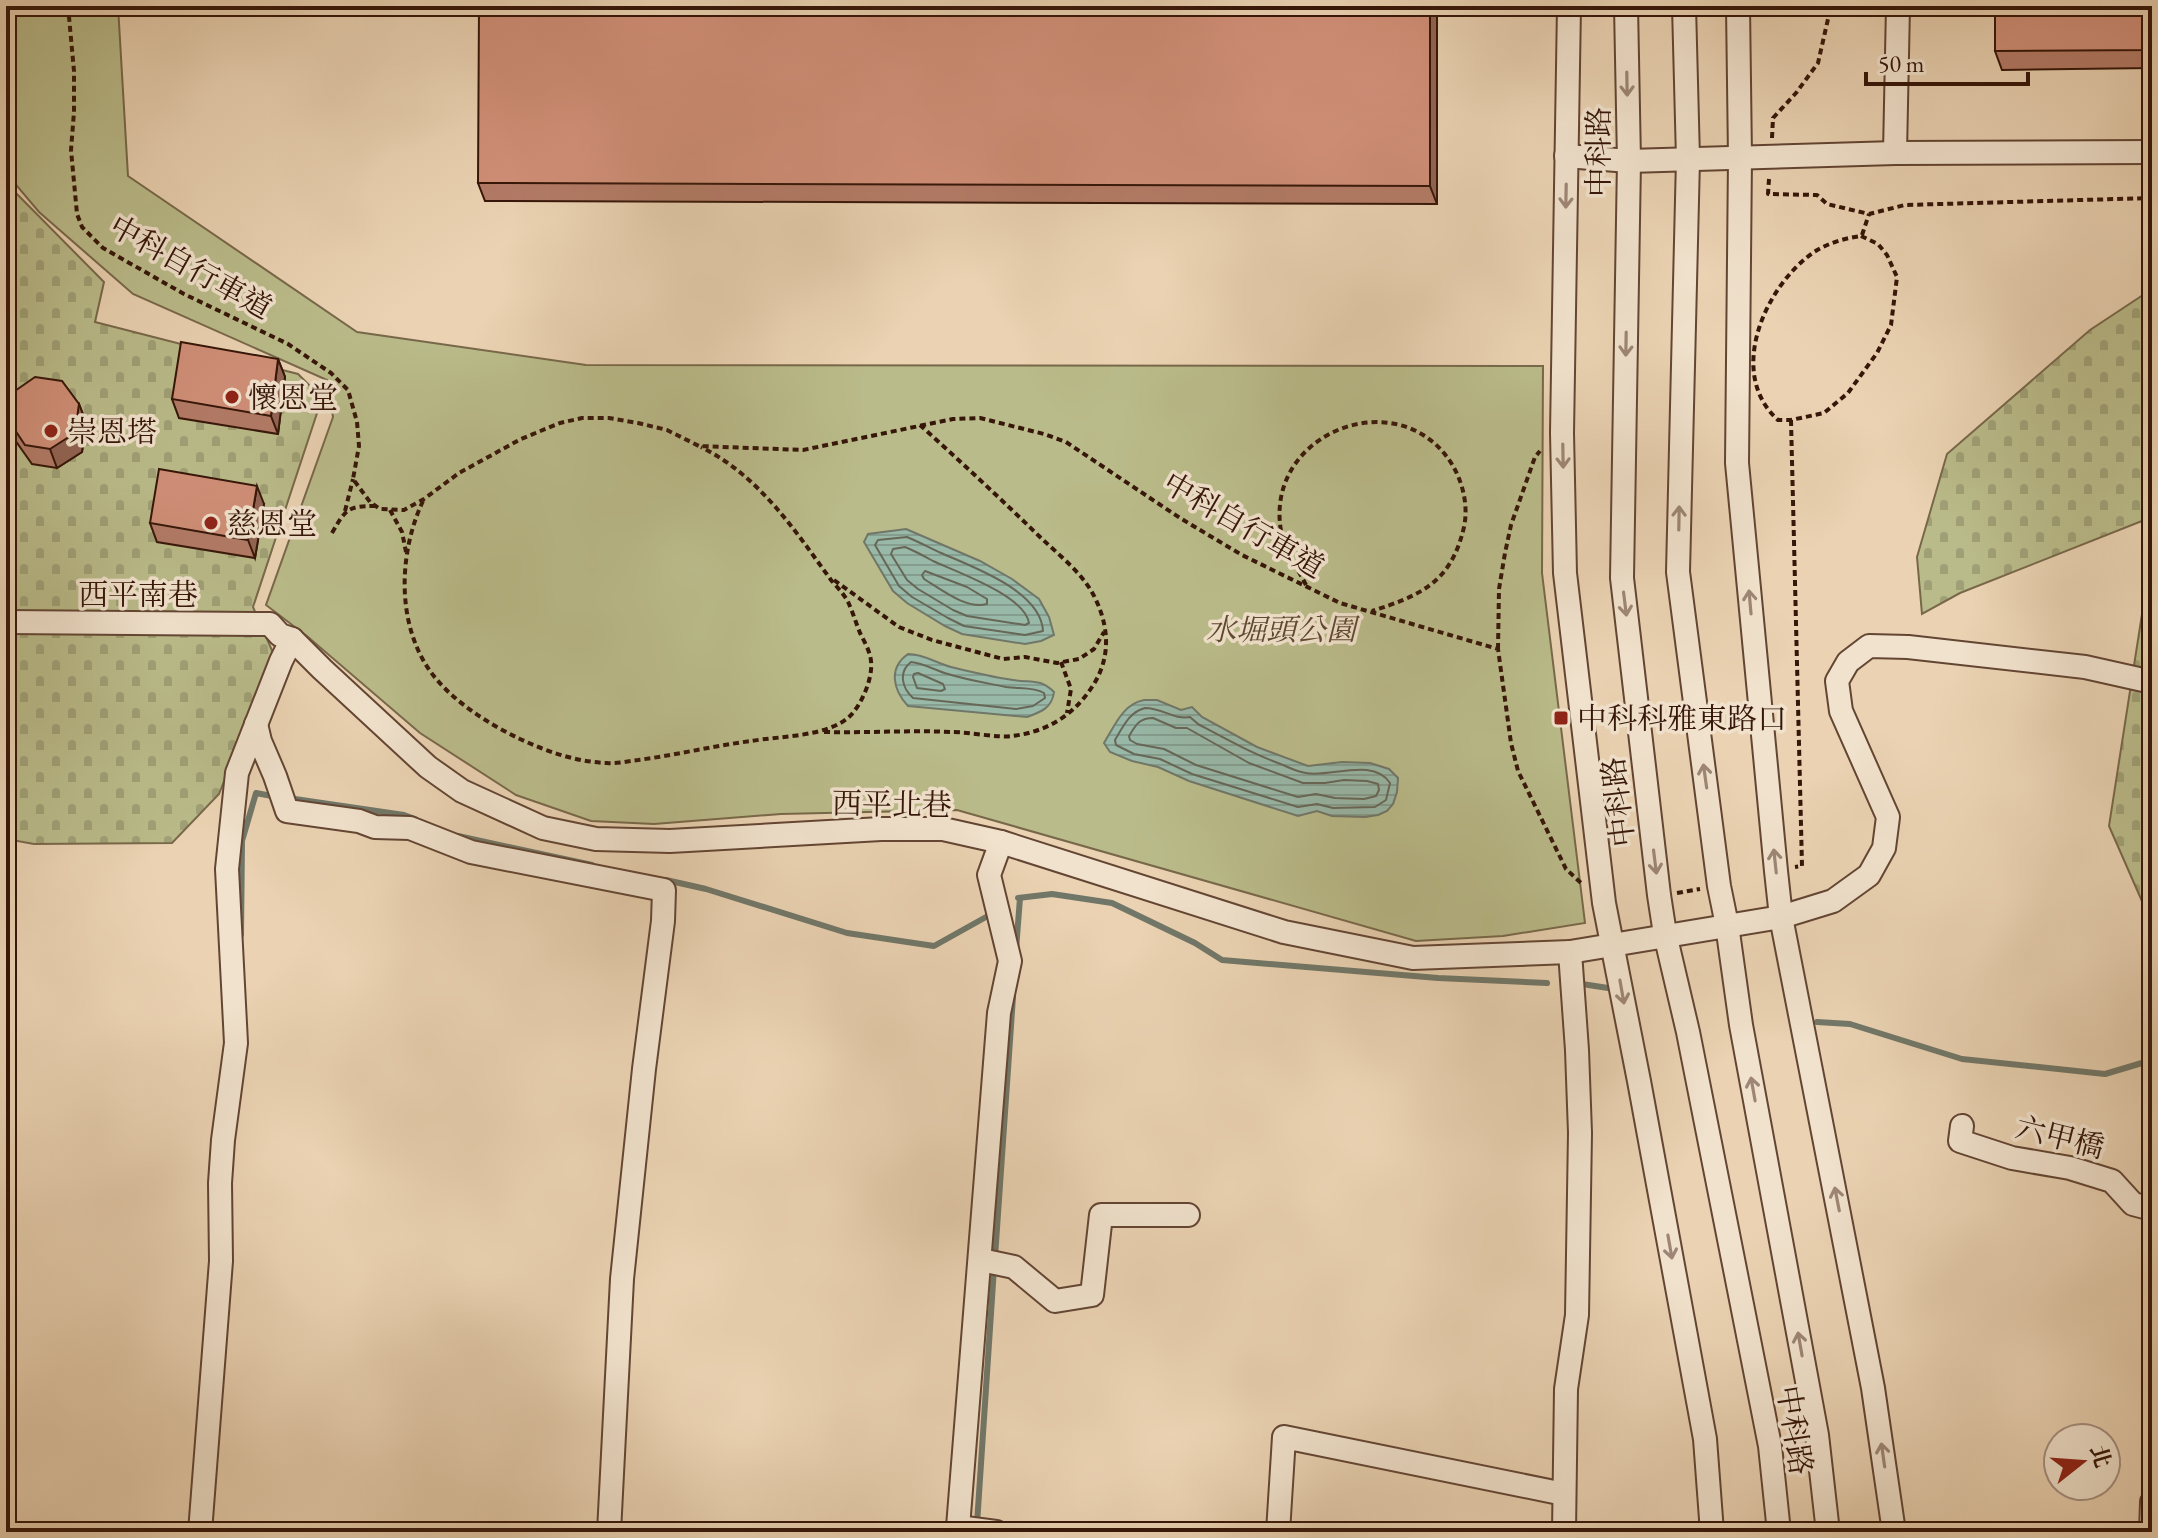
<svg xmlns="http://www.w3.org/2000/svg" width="2158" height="1538" viewBox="0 0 2158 1538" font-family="'EB Garamond','Noto Serif TC',serif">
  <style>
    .cemetery { fill: url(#cemetery-stones); stroke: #78684a; stroke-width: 2 }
    .park { fill: #babb8a; stroke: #78684a; stroke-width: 2 }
    .water { fill: url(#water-rules); stroke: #717768; stroke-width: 2 }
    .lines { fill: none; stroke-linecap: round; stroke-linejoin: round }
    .shore { stroke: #676758; stroke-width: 2 }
    .stream { stroke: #717768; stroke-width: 6 }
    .minor-casing { stroke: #634533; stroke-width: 26 }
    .path { stroke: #361609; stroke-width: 4; stroke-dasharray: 6 4; stroke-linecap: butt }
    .minor { stroke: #f1e2cd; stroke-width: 22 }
    .wall { fill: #b37b67; stroke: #361609; stroke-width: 2 }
    .shaded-wall { fill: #926454; stroke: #361609; stroke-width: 2 }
    .building { fill: #d08f78; stroke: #361609; stroke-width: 2 }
    .oneway { stroke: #9d8675 }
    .poi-dot { fill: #8f2418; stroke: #f1e2cd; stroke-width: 3 }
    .labels { text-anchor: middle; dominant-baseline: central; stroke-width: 7; stroke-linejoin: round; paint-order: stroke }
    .street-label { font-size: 30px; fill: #361609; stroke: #f1e2cd }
    .poi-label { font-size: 30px; fill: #361609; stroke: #f1e2cd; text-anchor: start }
    .park-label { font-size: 30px; font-style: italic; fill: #5e4830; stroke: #f1e2cd }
  </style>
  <defs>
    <pattern id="cemetery-stones" width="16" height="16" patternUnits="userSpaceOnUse" patternTransform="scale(2)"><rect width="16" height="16" fill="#babb8a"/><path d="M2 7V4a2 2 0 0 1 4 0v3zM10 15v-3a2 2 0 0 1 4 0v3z" fill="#a0a076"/></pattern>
    <pattern id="water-rules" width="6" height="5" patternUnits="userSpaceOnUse" patternTransform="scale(2)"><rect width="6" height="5" fill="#98b8a8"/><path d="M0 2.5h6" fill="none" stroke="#849d8f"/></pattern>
  </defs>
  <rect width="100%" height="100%" fill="#ead2b2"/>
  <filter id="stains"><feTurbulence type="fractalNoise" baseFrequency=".0025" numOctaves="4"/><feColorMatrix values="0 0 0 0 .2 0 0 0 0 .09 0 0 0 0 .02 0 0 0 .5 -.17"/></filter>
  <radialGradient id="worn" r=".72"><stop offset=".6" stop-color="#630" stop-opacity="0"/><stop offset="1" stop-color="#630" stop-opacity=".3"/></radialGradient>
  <g class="cemetery">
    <polygon points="6,183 104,282 95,322 298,374 322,398 253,607 274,655 219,794 172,843 34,844 6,839"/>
    <polygon points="2152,289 2152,517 1960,593 1922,614 1917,557 1947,454 2090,330"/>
    <polygon points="2152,550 2152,924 2109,826"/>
  </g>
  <polygon class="park" points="6,6 118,6 128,176 357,332 586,365 1543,366 1542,573 1585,923 1503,936 1416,941 957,810 781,814 654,824 591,821 516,795 420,733 308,637 266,605 333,417 327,380 133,294 39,212 6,173"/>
  <g class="water">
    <polygon points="906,529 980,561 1012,579 1039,599 1049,617 1054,635 1041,641 1025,644 962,634 945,626 907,603 893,591 864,542 868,534"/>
    <path d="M908,654C924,654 936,663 951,667C971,672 992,677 1013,680C1031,683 1040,678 1054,692C1052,708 1041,712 1027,717L908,706C893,690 888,668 908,654Z"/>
    <path d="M1144,700H1157L1181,710L1192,707L1202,717L1257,747L1308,766L1342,762L1370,763L1389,769L1398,778L1397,792L1393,804L1387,811L1378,815L1365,817L1332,816L1317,811L1298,816L1189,781L1158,767L1132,761L1110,752L1104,743C1115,725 1123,704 1144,700Z"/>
  </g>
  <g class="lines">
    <g class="shore">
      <path d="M907,537C919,542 930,548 941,553C973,567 1041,591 1043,631L1025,635L964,626L948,618L912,597L899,586L875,545L878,540Z"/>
      <path d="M905,547C915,551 924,556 933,561C957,572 1025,596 1029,623L1025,625L967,616L953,610L918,589L907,580L891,554L893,549Z"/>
      <path d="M925,571L967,587L987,599V604C967,610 942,590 924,579L922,575Z"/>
      <path d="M911,662C924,663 936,671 948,674C967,680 987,683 1006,687C1019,689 1034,687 1044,693L1045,698L1033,706L1016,709L913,698C902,688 898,672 911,662Z"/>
      <polygon points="918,673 943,684 945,689 941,691 917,688 913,677 914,674"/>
      <path d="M1145,708C1162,708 1174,720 1190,717L1198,724C1226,739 1253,754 1283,765C1290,768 1298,772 1306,773C1330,778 1373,757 1390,783L1386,800L1375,807L1333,808L1317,804L1298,807L1192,774L1160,759L1134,754L1116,745L1115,740C1123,727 1129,712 1145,708Z"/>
      <path d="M1153,718L1176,728H1187L1249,763L1303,783H1325L1344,780L1367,781L1378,784L1379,790L1376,796L1364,799L1335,798L1316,794L1298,797L1196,765L1164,749L1137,744L1130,740L1129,736C1136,725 1139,718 1153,718Z"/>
    </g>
    <g class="stream">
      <polyline points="288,798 404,815 415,819"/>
      <polyline points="458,836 592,865"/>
      <polyline points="666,880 706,889 847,933 934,946 986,917"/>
      <polyline points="1018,898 1052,894 1112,903 1195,943 1222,960 1438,978 1547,983"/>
      <polyline points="241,935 242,841 256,793 277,797"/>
      <polyline points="1016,950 1020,898"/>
      <polyline points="1582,984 1608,988"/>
      <polyline points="1817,1022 1850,1024 1962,1059 2105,1074 2152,1060"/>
      <polyline points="995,1257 1013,997"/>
      <polyline points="977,1524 994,1268"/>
    </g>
    <g class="minor-casing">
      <g id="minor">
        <polyline points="1569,6 1562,433 1565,573 1604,903 1639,1081 1705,1439 1712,1532"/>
        <polyline points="1626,6 1629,161 1622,578 1659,895 1665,934 1688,1032 1770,1446 1779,1532"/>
        <polyline points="1684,6 1688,159 1678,572 1719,886 1727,925 1741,1025 1817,1435 1828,1532"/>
        <polyline points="1738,6 1740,158 1737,463 1776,871 1781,917 1873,1388 1894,1532"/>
        <polyline points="1895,153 1898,6"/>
        <polyline points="1566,156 1629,161 1895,153 2152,152"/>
        <polyline points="6,622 270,624 280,635 292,639 322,669 428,767 462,791 543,828 596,839 670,841 881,829 943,829 1001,842 1284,932 1413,958 1570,952 1781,917 1833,901 1869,875 1884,848 1888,817 1841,711 1837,681 1848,662 1869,646 1908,647 2085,667 2152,682"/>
        <polyline points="256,724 260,741 275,776 287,811 359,821 375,827 410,828 471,852 664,890 663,921 644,1069 622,1279 609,1532"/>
        <polyline points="1962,1126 1960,1141 2012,1158 2070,1168 2112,1181 2133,1204 2152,1209"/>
        <polyline points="981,1260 1014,1267 1055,1301 1092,1295 1101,1215 1188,1215"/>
        <polyline points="958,1527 999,1013 1010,961 989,875 1001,842"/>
        <polyline points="200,1532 221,1261 220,1183 223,1140 236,1043 227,869 237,773 281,661 292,639"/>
        <polyline points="958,1532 958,1527 996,1532"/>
        <polyline points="1278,1532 1284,1437 1564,1494"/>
        <polyline points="1564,1532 1566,1389 1577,1315 1580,1133 1577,1050 1570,952"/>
        <polyline points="2151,1532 2152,1502"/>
      </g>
    </g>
    <g class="path">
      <polyline points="68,6 74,71 74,112 71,150 77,214 82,227 103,248 184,294 288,344 331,373 348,390 357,422 359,446 353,479 370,502 380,509 404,510 424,499 459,473 521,439 560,423 582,418 609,418 638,423 667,430 699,446 803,450 953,419 980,418 1044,434 1066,442 1180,518 1242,555 1340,603 1498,649 1511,743 1518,771 1566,869 1581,883"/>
      <polyline points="1772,138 1773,118 1796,93 1818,63 1831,6"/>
      <polyline points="1769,179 1768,194 1817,195 1827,204 1869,214 1905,205 2152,198"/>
      <polyline points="1862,235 1869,214"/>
      <path d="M1861,236L1878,244L1887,255L1897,277L1891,325L1877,353L1848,393L1824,413L1791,420H1778C1726,373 1765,286 1814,252C1828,243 1845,238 1861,236Z"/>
      <polyline points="1791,420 1802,866 1795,867"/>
      <path d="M423,501C398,554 396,627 433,675C455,703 489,724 520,739C548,752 577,762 607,763C617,764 628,761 638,760C676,755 713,746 751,741C780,736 828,737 850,716C862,704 873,678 871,661C870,651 864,641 860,633C856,623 853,613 849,604C845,595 837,587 831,580C794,529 759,476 701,447"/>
      <polyline points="390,510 402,532 406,552"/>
      <polyline points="345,511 353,479"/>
      <path d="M332,533C346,509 347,506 376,506"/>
      <polyline points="834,580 899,627 932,640 1003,659 1025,657 1057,663 1079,659 1094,649 1104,632"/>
      <path d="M1306,585C1298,569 1286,553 1282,536C1259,433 1401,378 1453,466C1464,485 1469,510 1463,531C1450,583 1419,596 1372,611"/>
      <polyline points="1498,649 1499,589 1505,553 1511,525 1535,457 1540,451"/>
      <polyline points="1061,662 1071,689 1067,713"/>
      <path d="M824,732C867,733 909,730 952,732C969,732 997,738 1012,736C1046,732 1073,716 1092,687C1110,660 1110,630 1096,600C1085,575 1060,556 1040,537C1001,499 961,462 920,425"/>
      <polyline points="1677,893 1700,889"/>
    </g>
    <use href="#minor" class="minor"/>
  </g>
  <g class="wall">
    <polygon points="1437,6 1437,204 485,201 478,183"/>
    <polygon points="2152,6 2152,68 2002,70 1995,51"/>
    <polygon points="278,359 285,377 278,434 179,418 172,399"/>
    <polygon points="79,404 86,422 82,452 57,468 32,464 15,440 9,421"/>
    <polygon points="264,504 255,558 157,542 150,523"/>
  </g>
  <g class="shaded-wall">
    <polygon points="1430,6 1437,6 1437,204 1430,186"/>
    <polygon points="278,359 285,377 278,434 271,416"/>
    <polygon points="79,404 86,422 82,452 57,468 50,449"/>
    <polygon points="257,486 264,504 255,558 248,540"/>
  </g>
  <g class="building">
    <polygon points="479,6 1430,6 1430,186 478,183"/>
    <polygon points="1995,6 2152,6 2152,50 1995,51"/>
    <polygon points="181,342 278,359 271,416 172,399"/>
    <polygon points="35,377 62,381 79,404 75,433 50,449 25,445 9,421 12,393"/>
    <polygon points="159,469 257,486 248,540 150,523"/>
  </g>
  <defs><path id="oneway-shaft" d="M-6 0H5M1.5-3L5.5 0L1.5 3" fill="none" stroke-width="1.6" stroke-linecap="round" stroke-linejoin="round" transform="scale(2)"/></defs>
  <g class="oneway">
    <use href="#oneway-shaft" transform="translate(1627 84) rotate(89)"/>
    <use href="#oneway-shaft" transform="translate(1566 196) rotate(91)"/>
    <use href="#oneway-shaft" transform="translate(1626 344) rotate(91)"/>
    <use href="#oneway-shaft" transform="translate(1563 456) rotate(89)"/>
    <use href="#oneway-shaft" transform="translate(1679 518) rotate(-89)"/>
    <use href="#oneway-shaft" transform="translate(1750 602) rotate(-95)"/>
    <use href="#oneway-shaft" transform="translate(1625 604) rotate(83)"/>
    <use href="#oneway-shaft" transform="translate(1705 776) rotate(-98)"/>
    <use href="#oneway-shaft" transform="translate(1775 861) rotate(-96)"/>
    <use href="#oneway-shaft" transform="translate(1655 862) rotate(83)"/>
    <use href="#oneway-shaft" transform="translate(1622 992) rotate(80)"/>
    <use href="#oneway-shaft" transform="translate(1753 1089) rotate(-100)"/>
    <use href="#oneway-shaft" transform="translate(1837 1199) rotate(-101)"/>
    <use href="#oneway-shaft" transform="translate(1670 1247) rotate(80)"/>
    <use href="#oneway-shaft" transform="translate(1800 1344) rotate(-100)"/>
    <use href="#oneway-shaft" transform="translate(1883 1455) rotate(-98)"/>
  </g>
  <g class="poi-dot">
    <circle cx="232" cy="397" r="8"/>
    <circle cx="51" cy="431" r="8"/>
    <circle cx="211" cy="523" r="8"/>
    <rect x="1553" y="710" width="16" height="16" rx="4"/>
  </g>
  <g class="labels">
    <g class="street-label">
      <text transform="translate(1598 152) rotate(-90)">中科路</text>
      <text transform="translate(191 267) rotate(29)">中科自行車道</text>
      <text transform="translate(1244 525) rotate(30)">中科自行車道</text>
      <text x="138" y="594">西平南巷</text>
      <text transform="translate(1618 802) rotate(-97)">中科路</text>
      <text transform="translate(892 804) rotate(1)">西平北巷</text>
      <text transform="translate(2060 1137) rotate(14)">六甲橋</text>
      <text transform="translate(1795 1430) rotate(81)">中科路</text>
    </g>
    <g class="poi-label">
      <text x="248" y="397">懷恩堂</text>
      <text x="67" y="431">崇恩塔</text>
      <text x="227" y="523">慈恩堂</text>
      <text x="1577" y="718">中科科雅東路口</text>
    </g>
    <g class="park-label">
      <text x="1281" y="629">水堀頭公園</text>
    </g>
  </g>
  <rect width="2158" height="1538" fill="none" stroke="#ead2b2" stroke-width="32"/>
  <rect x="8" y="8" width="2142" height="1522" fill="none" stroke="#361609" stroke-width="4"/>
  <rect x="16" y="16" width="2126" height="1506" fill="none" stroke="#361609" stroke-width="2"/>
  <g transform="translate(2082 1462) rotate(73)"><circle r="38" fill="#f1e2cd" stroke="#a6907f" stroke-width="2"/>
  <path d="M0-6L14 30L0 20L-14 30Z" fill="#8f2418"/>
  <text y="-12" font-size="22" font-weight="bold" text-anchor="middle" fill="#361609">北</text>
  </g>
  <path d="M1866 72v12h162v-12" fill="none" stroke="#361609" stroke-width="4"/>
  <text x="1878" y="72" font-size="24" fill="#361609" stroke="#f1e2cd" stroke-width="6" paint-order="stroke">50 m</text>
  <rect width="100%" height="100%" filter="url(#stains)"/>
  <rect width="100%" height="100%" fill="url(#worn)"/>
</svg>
